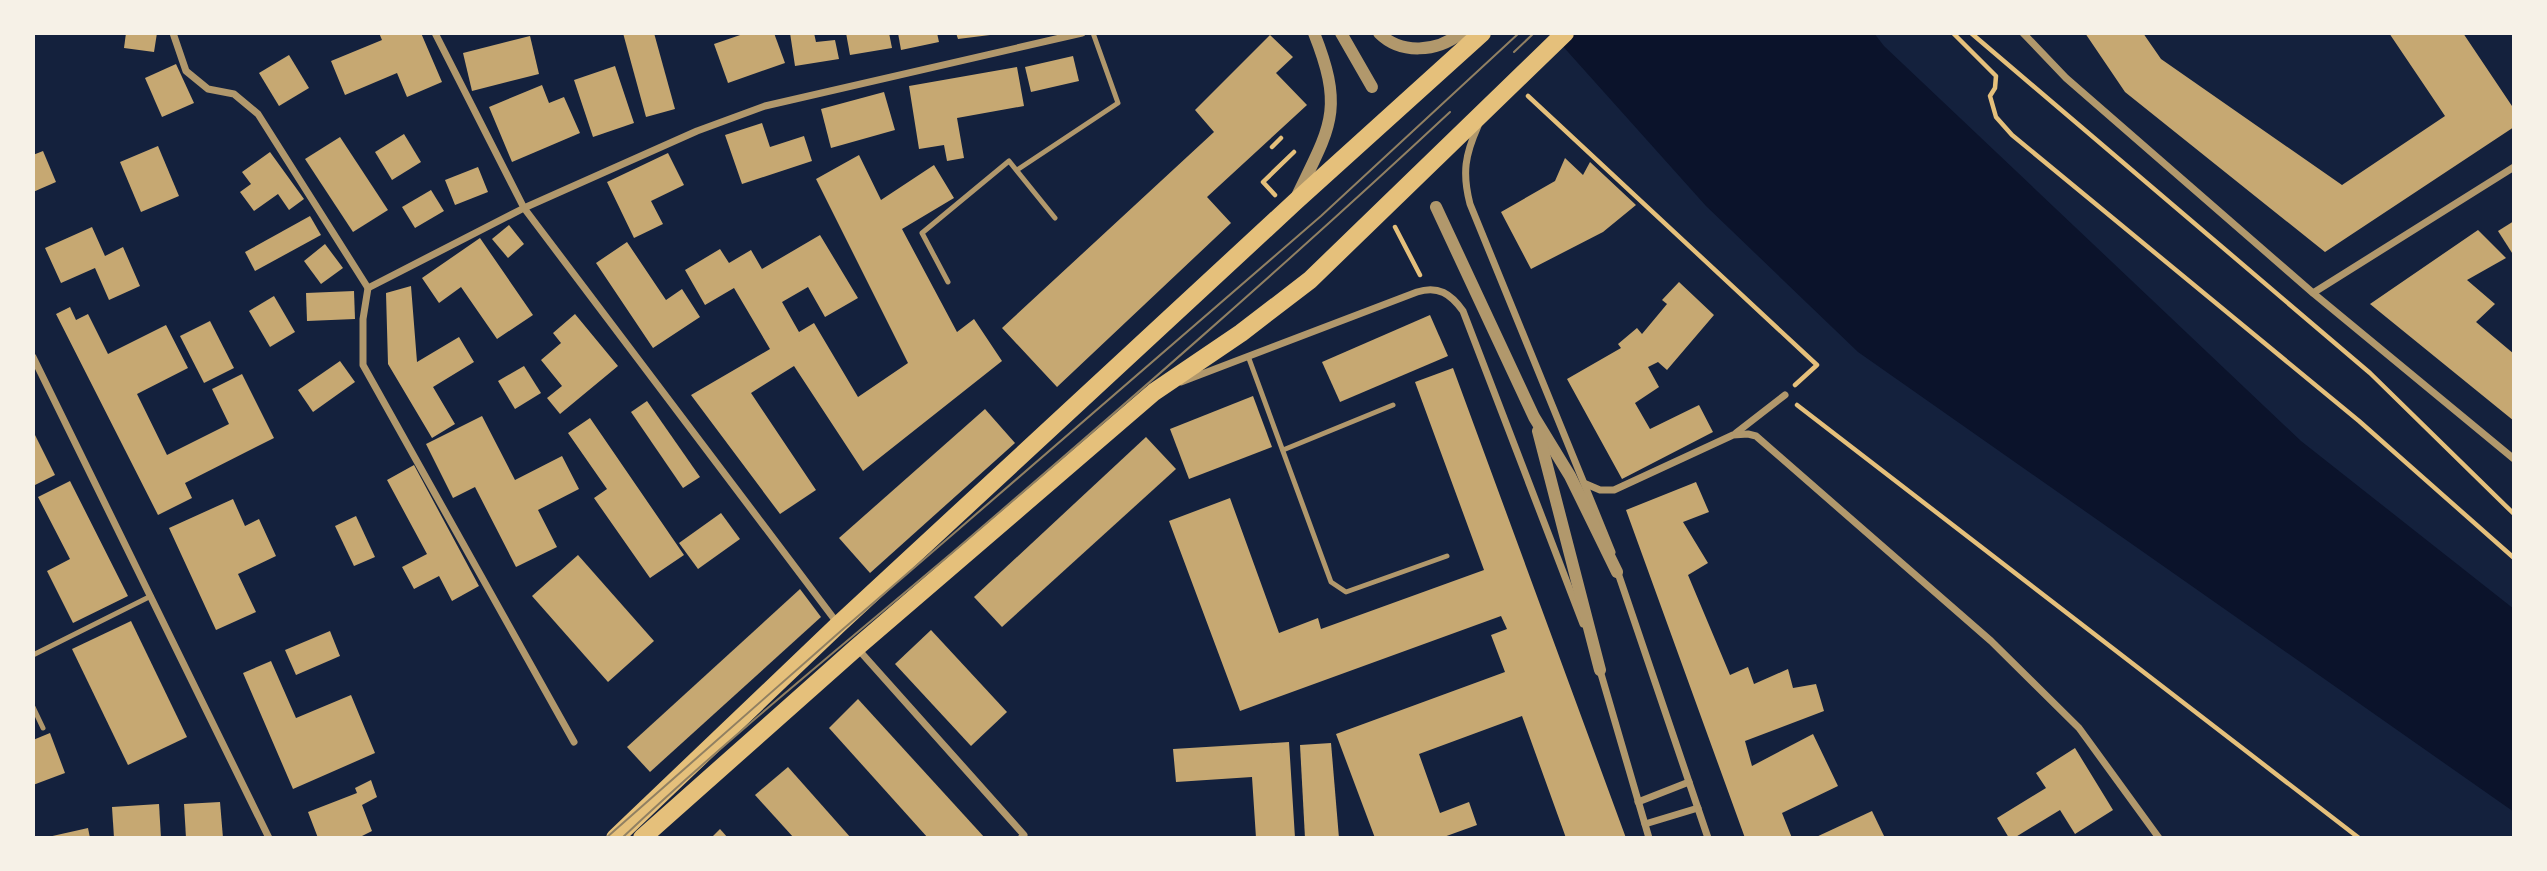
<svg xmlns="http://www.w3.org/2000/svg" width="2547" height="871" viewBox="0 0 2547 871" font-family="'Fira Sans',sans-serif">
  <style>
    .water { fill: #0b132b }
    .building { fill: #c6a872 }
    .lines { fill: none; stroke-linecap: round; stroke-linejoin: round }
    .path { stroke: #e5c07b; stroke-width: 4.5 }
    .service { stroke: #b1986c; stroke-width: 5 }
    .minor { stroke: #b1986c; stroke-width: 7 }
    .tertiary { stroke: #b1986c; stroke-width: 12 }
    .primary { stroke: #e5c07b; stroke-width: 18 }
    .tram { stroke: #918062; stroke-width: 2 }
  </style>
  <rect width="100%" height="100%" fill="#14213d"/>
  <polygon class="water" points="1551,33 1874,33 1884,46 2301,441 2514,609 2514,812 1858,352 1706,206"/>
  <g class="building">
    <polygon points="126,33 157,33 154,52 124,48"/>
    <polygon points="379,33 421,33 442,82 407,97 397,73 345,95 331,61 382,40"/>
    <polygon points="623,33 654,33 675,109 646,117"/>
    <polygon points="746,33 774,33 785,63 728,83 714,44"/>
    <polygon points="790,33 814,33 816,42 835,40 839,59 795,66"/>
    <polygon points="846,33 889,33 892,48 850,55"/>
    <polygon points="898,33 937,33 939,42 901,50"/>
    <polygon points="956,33 990,33 990,35 958,39"/>
    <polygon points="2085,33 2143,33 2161,59 2342,185 2445,116 2389,33 2463,33 2514,109 2514,127 2325,252 2125,92"/>
    <polygon points="1270,35 1293,57 1276,73 1307,105 1207,197 1231,223 1057,387 1002,328 1214,132 1195,110"/>
    <polygon points="530,36 539,74 472,91 463,53"/>
    <polygon points="289,55 309,88 279,106 259,73"/>
    <polygon points="1073,56 1079,81 1031,92 1025,67"/>
    <polygon points="176,64 194,103 162,117 145,78"/>
    <polygon points="615,66 634,123 593,137 574,80"/>
    <polygon points="1017,67 1024,106 957,118 964,158 947,161 944,145 919,149 909,86"/>
    <polygon points="542,85 549,103 564,97 580,133 512,162 489,107"/>
    <polygon points="884,92 895,130 831,148 821,109"/>
    <polygon points="762,123 770,147 804,136 812,161 742,184 725,135"/>
    <polygon points="404,134 421,162 392,180 375,152"/>
    <polygon points="340,137 388,210 353,232 305,159"/>
    <polygon points="158,146 179,196 141,212 120,162"/>
    <polygon points="43,151 56,182 33,192 33,155"/>
    <polygon points="270,152 304,199 289,210 278,194 254,211 240,192 251,184 242,172"/>
    <polygon points="668,153 684,185 651,201 663,224 634,238 607,182"/>
    <polygon points="859,155 881,200 934,165 954,198 902,229 957,332 974,319 1002,361 863,471 794,366 751,393 816,490 780,514 691,395 770,349 734,288 705,305 685,270 720,249 729,263 751,250 762,269 820,235 858,298 825,317 808,287 782,302 799,332 814,323 858,397 908,363 816,179"/>
    <polygon points="1565,158 1583,175 1590,162 1636,205 1603,232 1531,269 1501,212 1555,181"/>
    <polygon points="478,167 488,192 455,205 445,180"/>
    <polygon points="431,190 444,211 415,228 402,207"/>
    <polygon points="310,216 321,235 255,271 245,252"/>
    <polygon points="2514,221 2514,256 2498,231"/>
    <polygon points="509,225 524,244 508,258 492,239"/>
    <polygon points="92,227 105,256 123,247 140,286 109,300 95,268 61,283 45,248"/>
    <polygon points="2478,230 2506,258 2467,280 2495,304 2476,322 2514,354 2514,421 2370,304"/>
    <polygon points="480,238 533,315 497,339 461,287 439,303 422,278"/>
    <polygon points="627,242 666,300 682,289 700,317 653,348 596,263"/>
    <polygon points="325,244 343,268 321,284 304,261"/>
    <polygon points="1679,282 1714,315 1667,370 1658,362 1648,367 1659,387 1635,403 1650,429 1699,405 1713,432 1622,479 1567,379 1621,348 1618,344 1637,328 1642,334 1667,304 1662,300"/>
    <polygon points="411,286 417,362 459,337 474,362 433,387 455,424 432,438 388,364 386,293"/>
    <polygon points="354,291 355,319 307,321 306,293"/>
    <polygon points="274,296 295,332 270,347 249,311"/>
    <polygon points="70,307 76,320 88,314 108,354 166,325 188,368 137,394 167,455 229,424 212,389 242,374 274,438 185,483 192,498 158,515 56,314"/>
    <polygon points="575,314 618,366 560,414 547,398 562,386 541,360 561,343 553,333"/>
    <polygon points="1430,315 1448,356 1340,402 1322,362"/>
    <polygon points="210,321 234,368 204,383 180,336"/>
    <polygon points="340,361 355,382 313,412 298,390"/>
    <polygon points="524,366 541,393 515,409 498,381"/>
    <polygon points="1453,368 1626,838 1566,838 1522,716 1419,754 1440,813 1469,802 1477,825 1441,838 1375,838 1336,734 1505,672 1491,635 1507,629 1501,616 1240,711 1169,521 1230,498 1279,633 1318,618 1321,629 1484,570 1415,382"/>
    <polygon points="1253,396 1272,447 1189,479 1170,429"/>
    <polygon points="647,401 700,477 683,488 631,412"/>
    <polygon points="985,409 1015,443 870,573 839,538"/>
    <polygon points="482,416 515,480 562,456 579,489 538,510 557,547 516,567 475,487 453,498 426,444"/>
    <polygon points="590,418 684,555 650,578 594,498 607,489 568,433"/>
    <polygon points="33,431 55,475 33,486"/>
    <polygon points="1146,437 1176,469 1002,627 974,597"/>
    <polygon points="414,465 479,586 452,601 439,576 414,589 402,567 427,554 387,480"/>
    <polygon points="70,481 128,596 73,623 47,571 70,559 38,497"/>
    <polygon points="1696,482 1709,512 1683,522 1708,563 1688,575 1730,675 1748,667 1754,684 1788,669 1793,688 1816,684 1824,711 1745,741 1752,766 1813,734 1838,786 1782,813 1792,838 1745,838 1626,510"/>
    <polygon points="233,499 245,526 259,519 276,556 238,574 256,612 216,630 169,528"/>
    <polygon points="721,513 740,539 698,569 679,543"/>
    <polygon points="356,516 375,557 354,566 335,526"/>
    <polygon points="578,555 654,641 608,682 532,596"/>
    <polygon points="800,589 821,617 650,772 627,747"/>
    <polygon points="131,621 187,737 128,765 72,649"/>
    <polygon points="931,630 1007,712 971,746 895,664"/>
    <polygon points="330,631 340,656 296,675 285,650"/>
    <polygon points="271,661 296,718 351,695 375,753 293,789 243,673"/>
    <polygon points="858,699 985,838 928,838 829,728"/>
    <polygon points="50,733 65,773 33,785 33,740"/>
    <polygon points="1289,742 1295,838 1256,838 1252,777 1176,782 1173,749"/>
    <polygon points="1331,743 1339,838 1305,838 1300,745"/>
    <polygon points="2075,748 2113,810 2075,834 2060,810 2014,838 2009,838 1997,818 2046,788 2036,773"/>
    <polygon points="788,767 851,838 794,838 755,795"/>
    <polygon points="371,780 377,797 362,805 372,831 358,838 318,838 308,812 357,793 355,788"/>
    <polygon points="220,802 223,838 186,838 184,804"/>
    <polygon points="159,804 161,838 114,838 112,807"/>
    <polygon points="1872,811 1885,838 1814,838"/>
    <polygon points="88,828 90,838 48,838 48,837"/>
    <polygon points="720,829 728,838 711,838"/>
  </g>
  <g class="lines">
    <g class="path">
      <polyline points="1953,33 1996,76 1995,88 1990,96 1996,117 2012,135 2359,421 2514,558"/>
      <polyline points="1971,33 2370,373 2514,514"/>
      <polyline points="1528,96 1817,365 1795,385"/>
      <polyline points="1272,147 1281,138"/>
      <polyline points="1275,195 1263,182 1294,152"/>
      <polyline points="1395,227 1420,275"/>
      <polyline points="1797,405 2359,838"/>
    </g>
    <g class="service">
      <polyline points="1017,170 1118,103 1093,33"/>
      <polyline points="948,282 922,233 1009,161 1055,218"/>
      <polyline points="1248,356 1331,582 1346,592 1447,556"/>
      <polyline points="1283,450 1393,405"/>
      <polyline points="33,655 151,596"/>
      <polyline points="33,707 43,728"/>
    </g>
    <g class="minor">
      <polyline points="173,33 186,71 208,89 234,94 258,114 368,288 363,319 363,365 574,742"/>
      <polyline points="435,33 524,208 838,624"/>
      <polyline points="2023,33 2066,78 2313,293 2514,459"/>
      <path d="M1478,126C1465,155 1462,173 1470,204L1612,552"/>
      <polyline points="368,288 524,208 697,131 765,106 1082,33"/>
      <polyline points="2313,293 2514,167"/>
      <polyline points="33,357 269,838"/>
      <path d="M1181,382L1417,292C1438,285 1451,294 1463,311L1583,624"/>
      <polyline points="1736,433 1785,395"/>
      <polyline points="1586,484 1600,490 1614,490 1733,435 1748,434 1756,436 1991,641 2079,728 2159,838"/>
      <polyline points="1617,570 1708,838"/>
      <polyline points="857,648 1024,835 1021,838"/>
      <polyline points="1599,667 1649,838"/>
      <polyline points="1638,802 1689,782"/>
      <polyline points="1645,824 1698,808"/>
    </g>
    <g class="tertiary">
      <polyline points="1341,33 1372,87"/>
      <path d="M1379,33C1401,55 1437,52 1461,33"/>
      <path d="M1296,198C1330,127 1345,111 1314,33"/>
      <polyline points="1436,207 1534,417 1570,476 1617,572"/>
      <polyline points="1538,431 1600,670"/>
    </g>
    <g class="primary">
      <polyline points="615,838 838,625 1295,202 1482,33"/>
      <polyline points="642,838 856,648 1154,392 1241,333 1310,280 1565,33"/>
    </g>
    <g class="tram">
      <polyline points="1514,52 1534,33"/>
      <polyline points="606,838 842,630 1321,216 1519,33"/>
      <path d="M622,838C728,738 842,646 953,552C1121,408 1288,263 1450,112"/>
    </g>
  </g>
  <rect width="2547" height="871" fill="none" stroke="#f6f1e7" stroke-width="70"/>
</svg>
